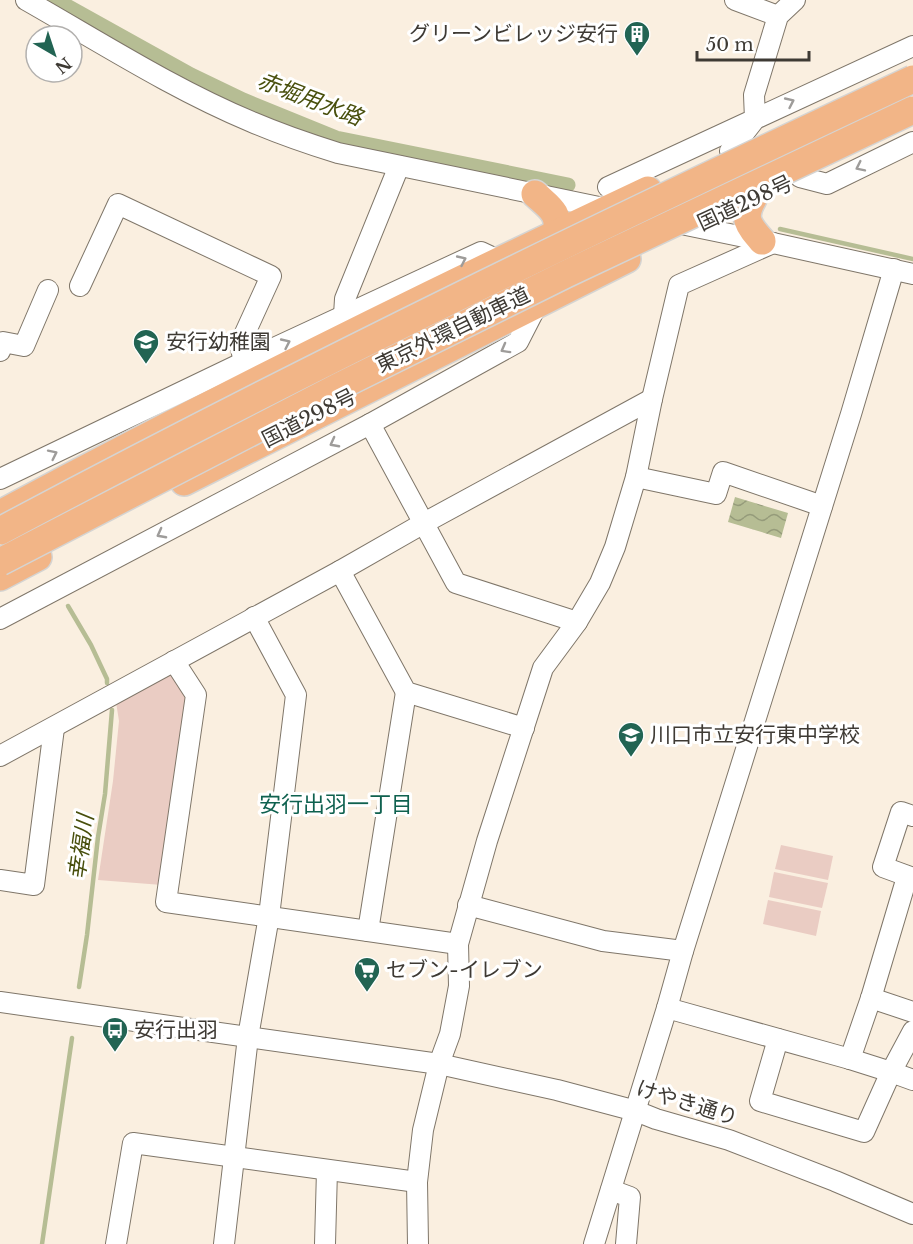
<svg xmlns="http://www.w3.org/2000/svg" width="913" height="1244" viewBox="0 0 913 1244" font-family="'Libre Baskerville','Noto Sans JP',serif">
  <style>
    .park { fill: #eaccc3 }
    .water { fill: url(#water-waves) }
    .lines { fill: none; stroke-linecap: round; stroke-linejoin: round }
    .stream { stroke: #b6bd94; stroke-width: 4.5 }
    .canal { stroke: #b6bd94; stroke-width: 15 }
    .minor-casing { stroke: #7f7669; stroke-width: 22 }
    .highway-casing { stroke: #d5d4d2; stroke-width: 30 }
    .minor { stroke: #fff; stroke-width: 20 }
    .highway { stroke: #f2b587; stroke-width: 27 }
    .highway-bridge-casing { stroke: #d5d4d2; stroke-width: 30; stroke-linecap: butt }
    .highway-bridge { stroke: #f2b587; stroke-width: 27 }
    .oneway { stroke: #9e9c9a }
    .labels { text-anchor: middle; dominant-baseline: central; stroke-width: 6; stroke-linejoin: round; paint-order: stroke }
    .poi-label { font-size: 21px; fill: #3e3a34; stroke: #fff; text-anchor: start }
    .street-label { font-size: 21px; fill: #3e3a34; stroke: #fff }
    .water-label { font-size: 22px; font-style: italic; fill: #484f0c; stroke: #fff }
    .neighbourhood-label { font-size: 22px; fill: #0f614f; stroke: #fff }
  </style>
  <defs>
    <pattern id="water-waves" width="16" height="10" patternUnits="userSpaceOnUse" patternTransform="scale(1.5)"><rect width="16" height="10" fill="#b6bd94"/><path d="M0 5q4-4 8 0t8 0" fill="none" stroke="#959b7a"/></pattern>
  </defs>
  <rect width="100%" height="100%" fill="#faefe0"/>
  <g class="park">
    <polygon points="166,673 176,675 188,699 162,885 98,880 113,781 119,721 116,702"/>
    <polygon points="781,845 833,856 828,880 775,869"/>
    <polygon points="774,872 828,883 822,908 769,897"/>
    <polygon points="768,900 821,911 816,936 763,924"/>
  </g>
  <polygon class="water" points="735,497 788,513 781,538 728,522"/>
  <g class="lines">
    <g class="stream">
      <polyline points="780,229 913,259"/>
      <polyline points="68,606 91,645 107,679 107,683"/>
      <polyline points="79,987 87,935 98,837 105,794 112,710"/>
      <polyline points="42,1244 72,1038"/>
    </g>
    <polyline class="canal" points="56,0 191,75 243,100 336,138 568,185"/>
    <g class="minor-casing">
      <g id="minor">
        <path d="M26,0C100,42 173,89 252,122C280,134 309,144 338,153L773,243L913,274"/>
        <polyline points="735,0 778,16"/>
        <polyline points="730,151 755,119 913,46"/>
        <polyline points="800,177 827,184 913,142"/>
        <polyline points="608,187 755,119 754,95 778,16 795,0"/>
        <polyline points="80,286 118,204 271,276 240,344 244,362"/>
        <polyline points="344,315 345,299 399,166"/>
        <polyline points="0,351 3,342 24,346 48,290"/>
        <polyline points="370,424 456,583 577,622 543,668 487,841 458,944 459,986 450,1034 439,1064 423,1130 417,1182 418,1244"/>
        <polyline points="636,477 716,494 723,472 822,506"/>
        <polyline points="0,479 244,362 481,252 498,260"/>
        <polyline points="340,571 406,692 524,728"/>
        <polyline points="0,619 370,424 518,342 538,303"/>
        <polyline points="577,622 600,583 615,547 636,477 652,399 679,285 773,243"/>
        <polyline points="174,661 196,695 166,902 368,931 406,692"/>
        <polyline points="0,756 340,571 424,523 652,399"/>
        <polyline points="913,816 901,812 883,867 913,878"/>
        <polyline points="0,880 34,885 54,728"/>
        <polyline points="468,905 603,941 683,951"/>
        <polyline points="368,931 458,944"/>
        <polyline points="871,998 913,1012"/>
        <polyline points="0,1002 439,1064 557,1090 636,1111 656,1119 729,1140 835,1181 913,1214"/>
        <polyline points="667,1008 850,1059 891,1072 913,1080"/>
        <polyline points="778,1039 760,1101 864,1132 891,1072 913,1031"/>
        <polyline points="850,1059 871,998 907,877"/>
        <polyline points="611,1190 630,1197 626,1244"/>
        <polyline points="116,1244 133,1143 417,1182"/>
        <polyline points="224,1244 248,1037 269,916 296,695 254,617"/>
        <polyline points="325,1244 327,1170"/>
        <polyline points="594,1244 667,1008 683,951 851,414 894,269"/>
      </g>
    </g>
    <g class="highway-casing">
      <g id="highway">
        <path d="M535,194C549,207 561,213 556,233"/>
        <path d="M753,199C742,218 748,225 762,241"/>
        <polyline points="184,482 627,259"/>
        <path d="M0,514C213,400 429,293 648,190"/>
        <polyline points="0,577 38,557"/>
      </g>
    </g>
    <use href="#minor" class="minor"/>
    <use href="#highway" class="highway"/>
    <g class="highway-bridge-casing">
      <g id="highway-bridge">
        <path d="M0,531C300,371 606,223 913,79"/>
        <polyline points="0,562 338,387 566,274 913,110"/>
      </g>
    </g>
    <use href="#highway-bridge" class="highway-bridge"/>
  </g>
  <defs><path id="oneway-chevron" d="M-2-3.5L2.5 0L-2 3.5" fill="none" stroke-width="1.6" stroke-linecap="round" stroke-linejoin="round" transform="scale(1.5)"/></defs>
  <g class="oneway">
    <use href="#oneway-chevron" transform="translate(790 102) rotate(-25)"/>
    <use href="#oneway-chevron" transform="translate(860 167) rotate(154)"/>
    <use href="#oneway-chevron" transform="translate(462 260) rotate(-25)"/>
    <use href="#oneway-chevron" transform="translate(286 343) rotate(-25)"/>
    <use href="#oneway-chevron" transform="translate(505 349) rotate(151)"/>
    <use href="#oneway-chevron" transform="translate(334 443) rotate(152)"/>
    <use href="#oneway-chevron" transform="translate(53 454) rotate(-26)"/>
    <use href="#oneway-chevron" transform="translate(161 534) rotate(152)"/>
  </g>
  <defs>
    <g id="building-pin" transform="scale(1.35)"><path d="M0 17L-7.5 6A9.5 9.5 0 1 1 7.5 6Z" fill="#226453" stroke="#fff"/><path d="M-4-6H4V6H1V3H-1V6H-4ZM-2.5-4.3h1.7v1.8h-1.7ZM.8-4.3h1.7v1.8H.8ZM-2.5-1h1.7V.8h-1.7ZM.8-1h1.7V.8H.8Z" fill="#fff"/></g>
    <g id="school-pin" transform="scale(1.35)"><path d="M0 17L-7.5 6A9.5 9.5 0 1 1 7.5 6Z" fill="#226453" stroke="#fff"/><path d="M0-5L7-2L0 1L-7-2ZM-4 1L0 2.5L4 1V4Q0 6-4 4Z" fill="#fff"/></g>
    <g id="supermarket-pin" transform="scale(1.35)"><path d="M0 17L-7.5 6A9.5 9.5 0 1 1 7.5 6Z" fill="#226453" stroke="#fff"/><path d="M-6-5.5h2.5l.6 2H6L4.5 2H-2.5L-4.4-4H-6ZM-1.5 3.2a1.3 1.3 0 1 0 .1 0ZM3 3.2a1.3 1.3 0 1 0 .1 0Z" fill="#fff"/></g>
    <g id="bus-pin" transform="scale(1.35)"><path d="M0 17L-7.5 6A9.5 9.5 0 1 1 7.5 6Z" fill="#226453" stroke="#fff"/><path d="M-5-6H5V4H4V6H2V4H-2V6H-4V4H-5ZM-3.5-4V0h7V-4ZM-3.5 1.2v1.5H-2V1.2ZM2 1.2v1.5H3.5V1.2Z" fill="#fff"/></g>
  </defs>
  <g fill-rule="evenodd">
    <use href="#building-pin" x="637" y="34"/>
    <use href="#school-pin" x="146" y="342"/>
    <use href="#school-pin" x="631" y="735"/>
    <use href="#supermarket-pin" x="367" y="970"/>
    <use href="#bus-pin" x="115" y="1030"/>
  </g>
  <g class="labels">
    <g class="poi-label">
      <text x="618" y="34" text-anchor="end">グリーンビレッジ安行</text>
      <text x="166" y="342">安行幼稚園</text>
      <text x="650" y="735">川口市立安行東中学校</text>
      <text x="386" y="970">セブン-イレブン</text>
      <text x="134" y="1030">安行出羽</text>
    </g>
    <g class="street-label">
      <text transform="translate(745 203) rotate(-25)">国道298号</text>
      <text transform="translate(453 330) rotate(-26)">東京外環自動車道</text>
      <text transform="translate(309 418) rotate(-27)">国道298号</text>
      <text transform="translate(687 1103) rotate(17)">けやき通り</text>
    </g>
    <g class="water-label">
      <text transform="translate(310 99) rotate(21)">赤堀用水路</text>
      <text transform="translate(81 847) rotate(-82)">幸福川</text>
    </g>
    <g class="neighbourhood-label">
      <text x="336" y="804">安行出羽一丁目</text>
    </g>
  </g>
  <g transform="translate(54 54) rotate(141)"><circle r="28" fill="#ffffff" stroke="#b2b0ae" stroke-width="1.5"/>
  <path d="M0-4.5L10 22L0 15L-10 22Z" fill="#226453"/>
  <text y="-9" font-size="16" font-weight="bold" text-anchor="middle" fill="#3e3a34">N</text>
  </g>
  <path d="M697 51v9h112v-9" fill="none" stroke="#3e3a34" stroke-width="3"/>
  <text x="706" y="51" font-size="18" fill="#3e3a34" stroke="#ffffff" stroke-width="4.5" paint-order="stroke">50 m</text>
</svg>
